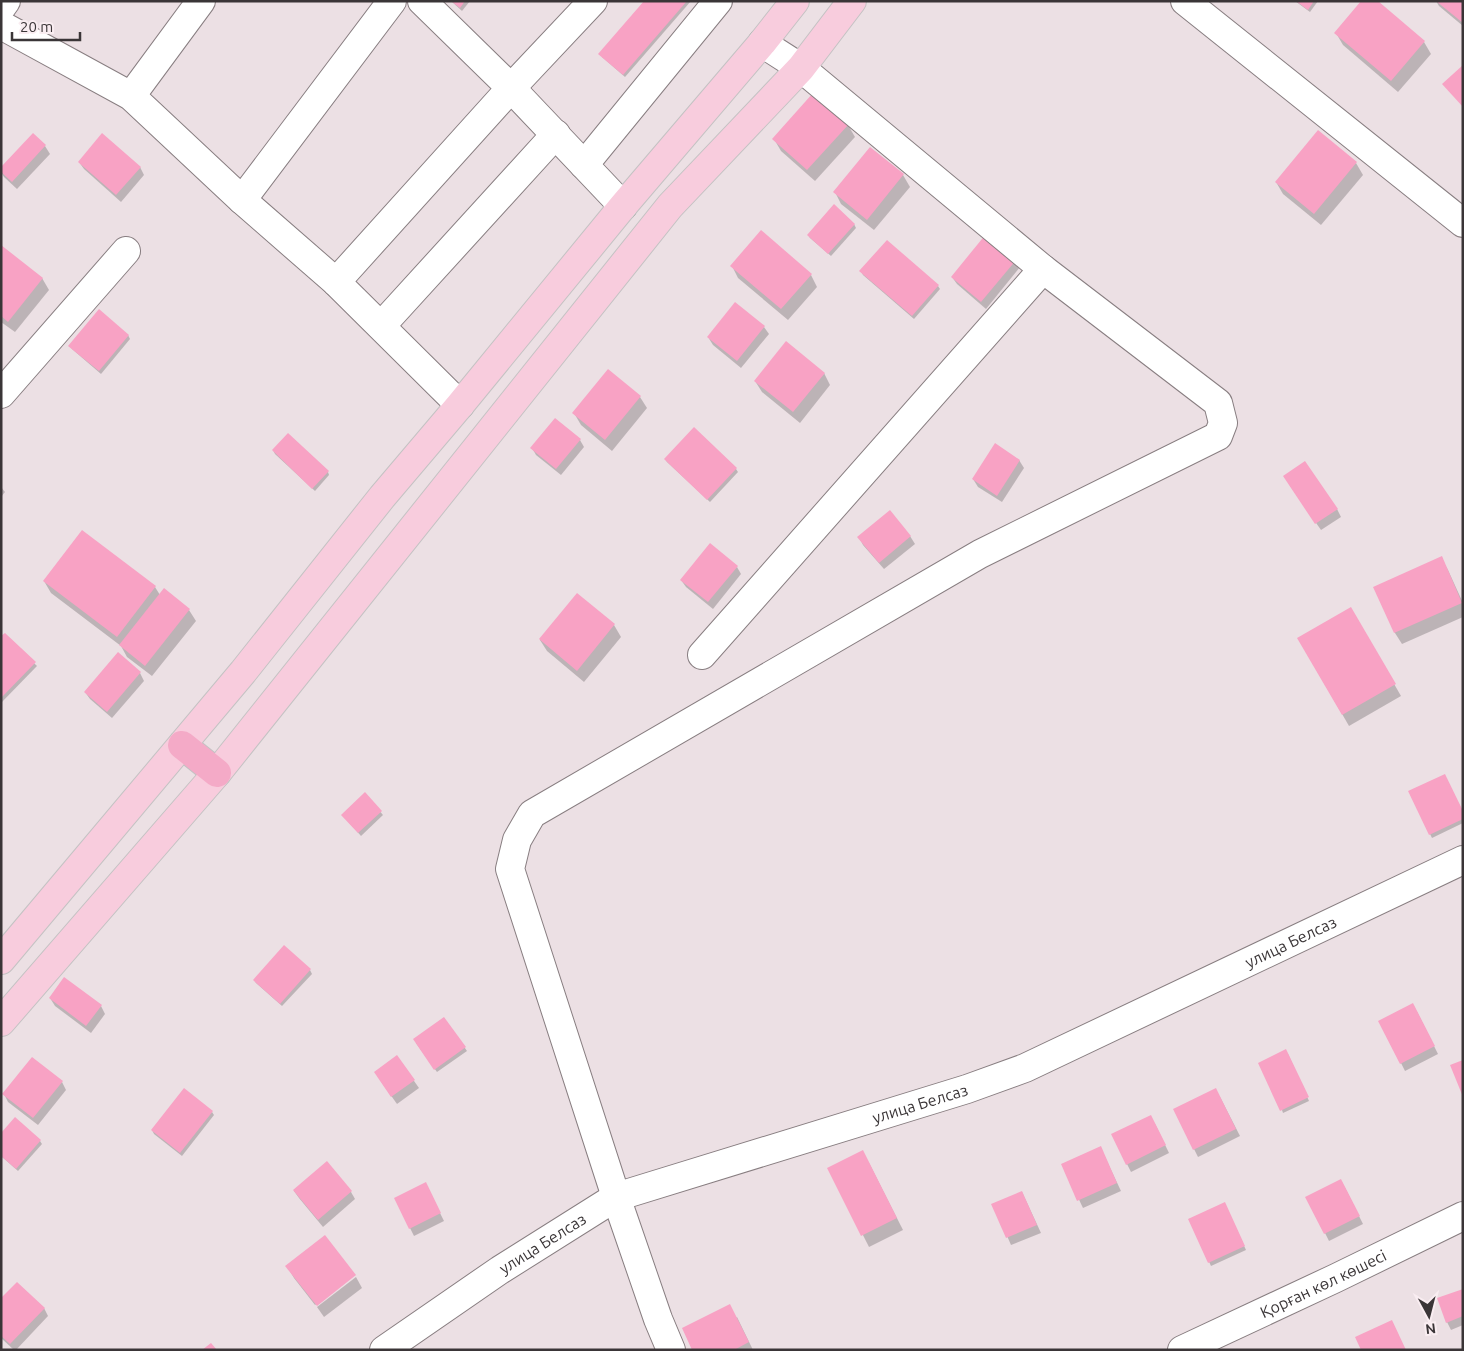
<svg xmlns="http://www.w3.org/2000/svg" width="1464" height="1351" viewBox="0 0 1464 1351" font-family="Ubuntu,sans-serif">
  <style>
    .shadow { fill: #0003 }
    .building { fill: #f8a2c4 }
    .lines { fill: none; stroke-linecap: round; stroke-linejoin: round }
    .minor-casing { stroke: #887e81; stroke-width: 30 }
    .major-casing { stroke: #c4c2c3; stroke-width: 30 }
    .highway-casing { stroke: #c4c2c3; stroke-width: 30 }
    .minor { stroke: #fff; stroke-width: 28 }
    .major { stroke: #f8ccdd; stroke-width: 28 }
    .highway { stroke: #f4aac7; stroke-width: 28 }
    .labels { text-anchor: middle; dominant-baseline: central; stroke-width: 4; stroke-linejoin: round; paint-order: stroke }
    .street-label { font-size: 16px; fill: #3a3537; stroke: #f9edf1 }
  </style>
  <rect width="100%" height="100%" fill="#ece0e4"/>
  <g class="shadow">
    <polygon points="451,1 470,1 462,11"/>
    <polygon points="646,1 691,1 625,77 602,57"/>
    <polygon points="1295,1 1318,1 1310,12"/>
    <polygon points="1376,1 1424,42 1431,54 1398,92 1343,45 1336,33"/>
    <polygon points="1436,1 1463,1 1463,26 1439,6"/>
    <polygon points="848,125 855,137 815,181 781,151 774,139"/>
    <polygon points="33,135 45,146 50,154 17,189 4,177 1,172 1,168"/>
    <polygon points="870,148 903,175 910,187 874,230 841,204 835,192"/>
    <polygon points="79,162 140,167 144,175 121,202 84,169"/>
    <polygon points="1356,163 1363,175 1321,225 1283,194 1276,182"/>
    <polygon points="854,224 856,228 831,256 810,238 808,235"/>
    <polygon points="986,236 1020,267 986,309 957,284 952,277"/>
    <polygon points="1,247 42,278 49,290 15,332 1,322"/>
    <polygon points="732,266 811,275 817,287 788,320 738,278"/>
    <polygon points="861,271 938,286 940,289 914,319 863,275"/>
    <polygon points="764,327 769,334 741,368 713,345 708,337"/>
    <polygon points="128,335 130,339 101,374 72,349 70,346"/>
    <polygon points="609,371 640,397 647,408 612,451 581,425 574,413"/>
    <polygon points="824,373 830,385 800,423 762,392 755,381"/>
    <polygon points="694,429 736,469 738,472 710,502 667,462 665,459"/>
    <polygon points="580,440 584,447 561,475 536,455 532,448"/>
    <polygon points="273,450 328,472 329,475 315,491 275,454"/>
    <polygon points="1019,460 1024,468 1002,502 978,487 973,479"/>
    <polygon points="1289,484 1337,509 1341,517 1321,530"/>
    <polygon points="1,487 5,492 1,497"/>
    <polygon points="910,536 915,544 884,569 863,545 859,537"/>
    <polygon points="1441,558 1448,570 1463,603 1463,617 1402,644 1395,633 1375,587"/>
    <polygon points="737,567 741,574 713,609 686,587 681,580"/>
    <polygon points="44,581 155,587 160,595 189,610 196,621 152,676 127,657 121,646 51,593"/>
    <polygon points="577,595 614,625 621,637 584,682 547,651 540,640"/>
    <polygon points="1351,609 1401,696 1349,726 1299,639"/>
    <polygon points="5,635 37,666 1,703 1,638"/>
    <polygon points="118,654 140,673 144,681 112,718 90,699 85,692"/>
    <polygon points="365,794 383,815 361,836 345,818"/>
    <polygon points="1463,813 1463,823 1432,838 1430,834"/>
    <polygon points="310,970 312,974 282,1006 256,983 254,980"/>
    <polygon points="50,998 101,1006 105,1014 91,1033 55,1006"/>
    <polygon points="1417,1012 1438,1054 1405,1071 1401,1063"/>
    <polygon points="444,1018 467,1051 437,1072 416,1043"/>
    <polygon points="1288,1054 1309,1101 1283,1113 1282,1110"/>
    <polygon points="397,1057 419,1088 397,1104 380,1080"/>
    <polygon points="62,1082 66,1090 38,1125 8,1102 4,1094"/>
    <polygon points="1220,1097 1240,1136 1198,1157 1194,1149"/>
    <polygon points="212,1112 214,1115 182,1156 154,1134 152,1130"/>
    <polygon points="15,1119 40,1141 42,1144 18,1171 1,1156 1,1135"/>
    <polygon points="1155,1124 1169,1153 1131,1172 1127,1164"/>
    <polygon points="1104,1155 1121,1191 1083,1208 1062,1164"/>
    <polygon points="869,1163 903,1230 869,1247 829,1168"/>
    <polygon points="1345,1188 1363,1224 1329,1241 1325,1233"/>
    <polygon points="294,1191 351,1192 355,1199 323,1227 299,1198"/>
    <polygon points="429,1191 444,1221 414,1236 410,1228"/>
    <polygon points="1022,1192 1041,1233 1011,1245 993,1204"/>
    <polygon points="1226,1207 1246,1250 1211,1266 1189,1219"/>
    <polygon points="287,1266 354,1275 315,1305 294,1278"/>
    <polygon points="356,1277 362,1288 324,1317 317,1307"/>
    <polygon points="1463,1290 1463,1325 1451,1330 1447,1322"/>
    <polygon points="1,1300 44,1308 48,1316 16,1350 14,1350 1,1338"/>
    <polygon points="737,1317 753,1350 694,1350"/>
  </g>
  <g class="building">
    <polygon points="451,1 465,1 460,8"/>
    <polygon points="644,1 687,1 623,75 598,54"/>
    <polygon points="1296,1 1314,1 1308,10"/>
    <polygon points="1361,1 1378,1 1425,41 1391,81 1334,33"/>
    <polygon points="1436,1 1463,1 1463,23"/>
    <polygon points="1463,65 1463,107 1442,84"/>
    <polygon points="813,93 849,124 807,170 772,139"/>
    <polygon points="1318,130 1357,162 1314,214 1275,182"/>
    <polygon points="33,133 46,145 12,182 1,172 1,167"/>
    <polygon points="102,133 141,167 116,195 78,162"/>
    <polygon points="870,147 904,174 867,220 833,192"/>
    <polygon points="834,204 855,224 828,254 807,235"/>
    <polygon points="761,230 812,274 781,309 730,266"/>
    <polygon points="986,234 1017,259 981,302 951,277"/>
    <polygon points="887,240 939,285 912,316 859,271"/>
    <polygon points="1,245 43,278 8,322 1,316"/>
    <polygon points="735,302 765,326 737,361 707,337"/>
    <polygon points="99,309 129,335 99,371 68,346"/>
    <polygon points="786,341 825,373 793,412 754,381"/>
    <polygon points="608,369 641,396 605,440 572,413"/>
    <polygon points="555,418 581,439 556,469 530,448"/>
    <polygon points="694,427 737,468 707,500 664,459"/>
    <polygon points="288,433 329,471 312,489 272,450"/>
    <polygon points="995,443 1020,460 997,496 972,479"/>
    <polygon points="1305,461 1338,509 1315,524 1283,476"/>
    <polygon points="890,510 911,536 879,563 857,537"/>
    <polygon points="82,530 156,586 117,637 43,581"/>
    <polygon points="710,543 738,566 708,602 680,580"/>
    <polygon points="1442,556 1462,603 1394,633 1373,587"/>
    <polygon points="164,588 190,609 145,666 119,645"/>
    <polygon points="577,593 615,624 577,671 539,639"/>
    <polygon points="1351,607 1396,684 1342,715 1297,638"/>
    <polygon points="5,633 36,662 1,698 1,636"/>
    <polygon points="118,652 141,672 107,712 84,692"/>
    <polygon points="1445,774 1463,811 1463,819 1429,835 1408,791"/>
    <polygon points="365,792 382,811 358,833 341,815"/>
    <polygon points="284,945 311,969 280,1004 253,980"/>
    <polygon points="64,977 102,1005 86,1026 49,998"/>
    <polygon points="1413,1003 1435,1046 1400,1064 1378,1021"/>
    <polygon points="444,1017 466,1047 434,1070 413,1039"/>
    <polygon points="1286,1049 1309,1097 1280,1111 1258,1063"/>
    <polygon points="397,1055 415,1080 391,1097 374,1072"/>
    <polygon points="32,1057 63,1081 33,1118 2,1094"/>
    <polygon points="1463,1060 1463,1097 1450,1065"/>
    <polygon points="184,1088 213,1111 180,1153 151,1130"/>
    <polygon points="1216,1088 1236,1129 1193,1150 1173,1109"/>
    <polygon points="1151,1115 1166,1145 1126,1165 1111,1134"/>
    <polygon points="15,1117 41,1140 16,1169 1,1156 1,1133"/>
    <polygon points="1101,1146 1117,1183 1077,1201 1061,1164"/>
    <polygon points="863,1150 897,1218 861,1236 827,1168"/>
    <polygon points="327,1161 352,1191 318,1220 293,1190"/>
    <polygon points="1341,1179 1360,1216 1324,1234 1305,1197"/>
    <polygon points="426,1182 441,1213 409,1229 394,1198"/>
    <polygon points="1022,1191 1037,1225 1006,1238 991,1204"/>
    <polygon points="1225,1202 1245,1246 1208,1263 1188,1219"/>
    <polygon points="325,1235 356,1275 317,1306 285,1266"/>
    <polygon points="17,1282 45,1308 10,1344 1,1336 1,1298"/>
    <polygon points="1463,1289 1463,1316 1446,1323 1437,1298"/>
    <polygon points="730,1304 749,1342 734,1350 692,1350 682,1328"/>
    <polygon points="1392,1320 1406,1350 1361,1350 1355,1337"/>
    <polygon points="211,1343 217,1350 202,1350"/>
  </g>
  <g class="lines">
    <g class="minor-casing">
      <g id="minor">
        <polyline points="422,1 511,88 623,206"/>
        <polyline points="1185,1 1463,223"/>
        <polyline points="1,8 6,1"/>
        <polyline points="1,25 131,96 242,200 336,282 460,405"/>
        <polyline points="131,96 201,1"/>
        <polyline points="584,165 718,1"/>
        <polyline points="242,200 392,1"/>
        <polyline points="336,282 511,88 593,1"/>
        <polyline points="381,326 556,134"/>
        <polyline points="1,394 126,251"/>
        <polyline points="702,655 1043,269"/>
        <path id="s1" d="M384,1350L500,1270L616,1197L967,1089L1025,1068L1463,860"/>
        <polyline points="671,1350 658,1319 616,1197 510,869 517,840 532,814 980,554 1218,436 1223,423 1218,403 1043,269 801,68 762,43"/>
        <path id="s2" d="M1182,1350L1336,1278L1463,1216"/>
      </g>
    </g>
    <g class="major-casing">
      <g id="major">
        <polyline points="1,960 243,672 382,497 460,405 623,206 762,43 795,1"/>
        <polyline points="1,1022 217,773 670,206 801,68 852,1"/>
      </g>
    </g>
    <g class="highway-casing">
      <polyline id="highway" points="182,745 217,773"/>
    </g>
    <use href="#minor" class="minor"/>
    <use href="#major" class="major"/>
    <use href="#highway" class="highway"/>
  </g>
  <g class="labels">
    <g class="street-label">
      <text stroke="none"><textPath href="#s1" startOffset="1001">улица Белсаз</textPath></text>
      <text stroke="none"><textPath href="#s1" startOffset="596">улица Белсаз</textPath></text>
      <text stroke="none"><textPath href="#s1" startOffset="191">улица Белсаз</textPath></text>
      <text stroke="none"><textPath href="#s2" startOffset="156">Қорған көл көшесі</textPath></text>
    </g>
  </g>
  <rect width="1464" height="1351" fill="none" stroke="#3a3537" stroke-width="5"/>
  <g transform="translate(1429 1316) rotate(173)" stroke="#f9edf1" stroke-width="4" paint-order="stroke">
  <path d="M0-4L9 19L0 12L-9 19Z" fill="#3a3537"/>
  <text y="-8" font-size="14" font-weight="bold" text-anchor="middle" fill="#3a3537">N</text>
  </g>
  <path d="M12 32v8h68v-8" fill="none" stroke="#3a3537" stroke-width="2.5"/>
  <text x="20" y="32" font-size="15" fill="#3a3537" stroke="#f9edf1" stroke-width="4" paint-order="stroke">20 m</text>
</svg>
